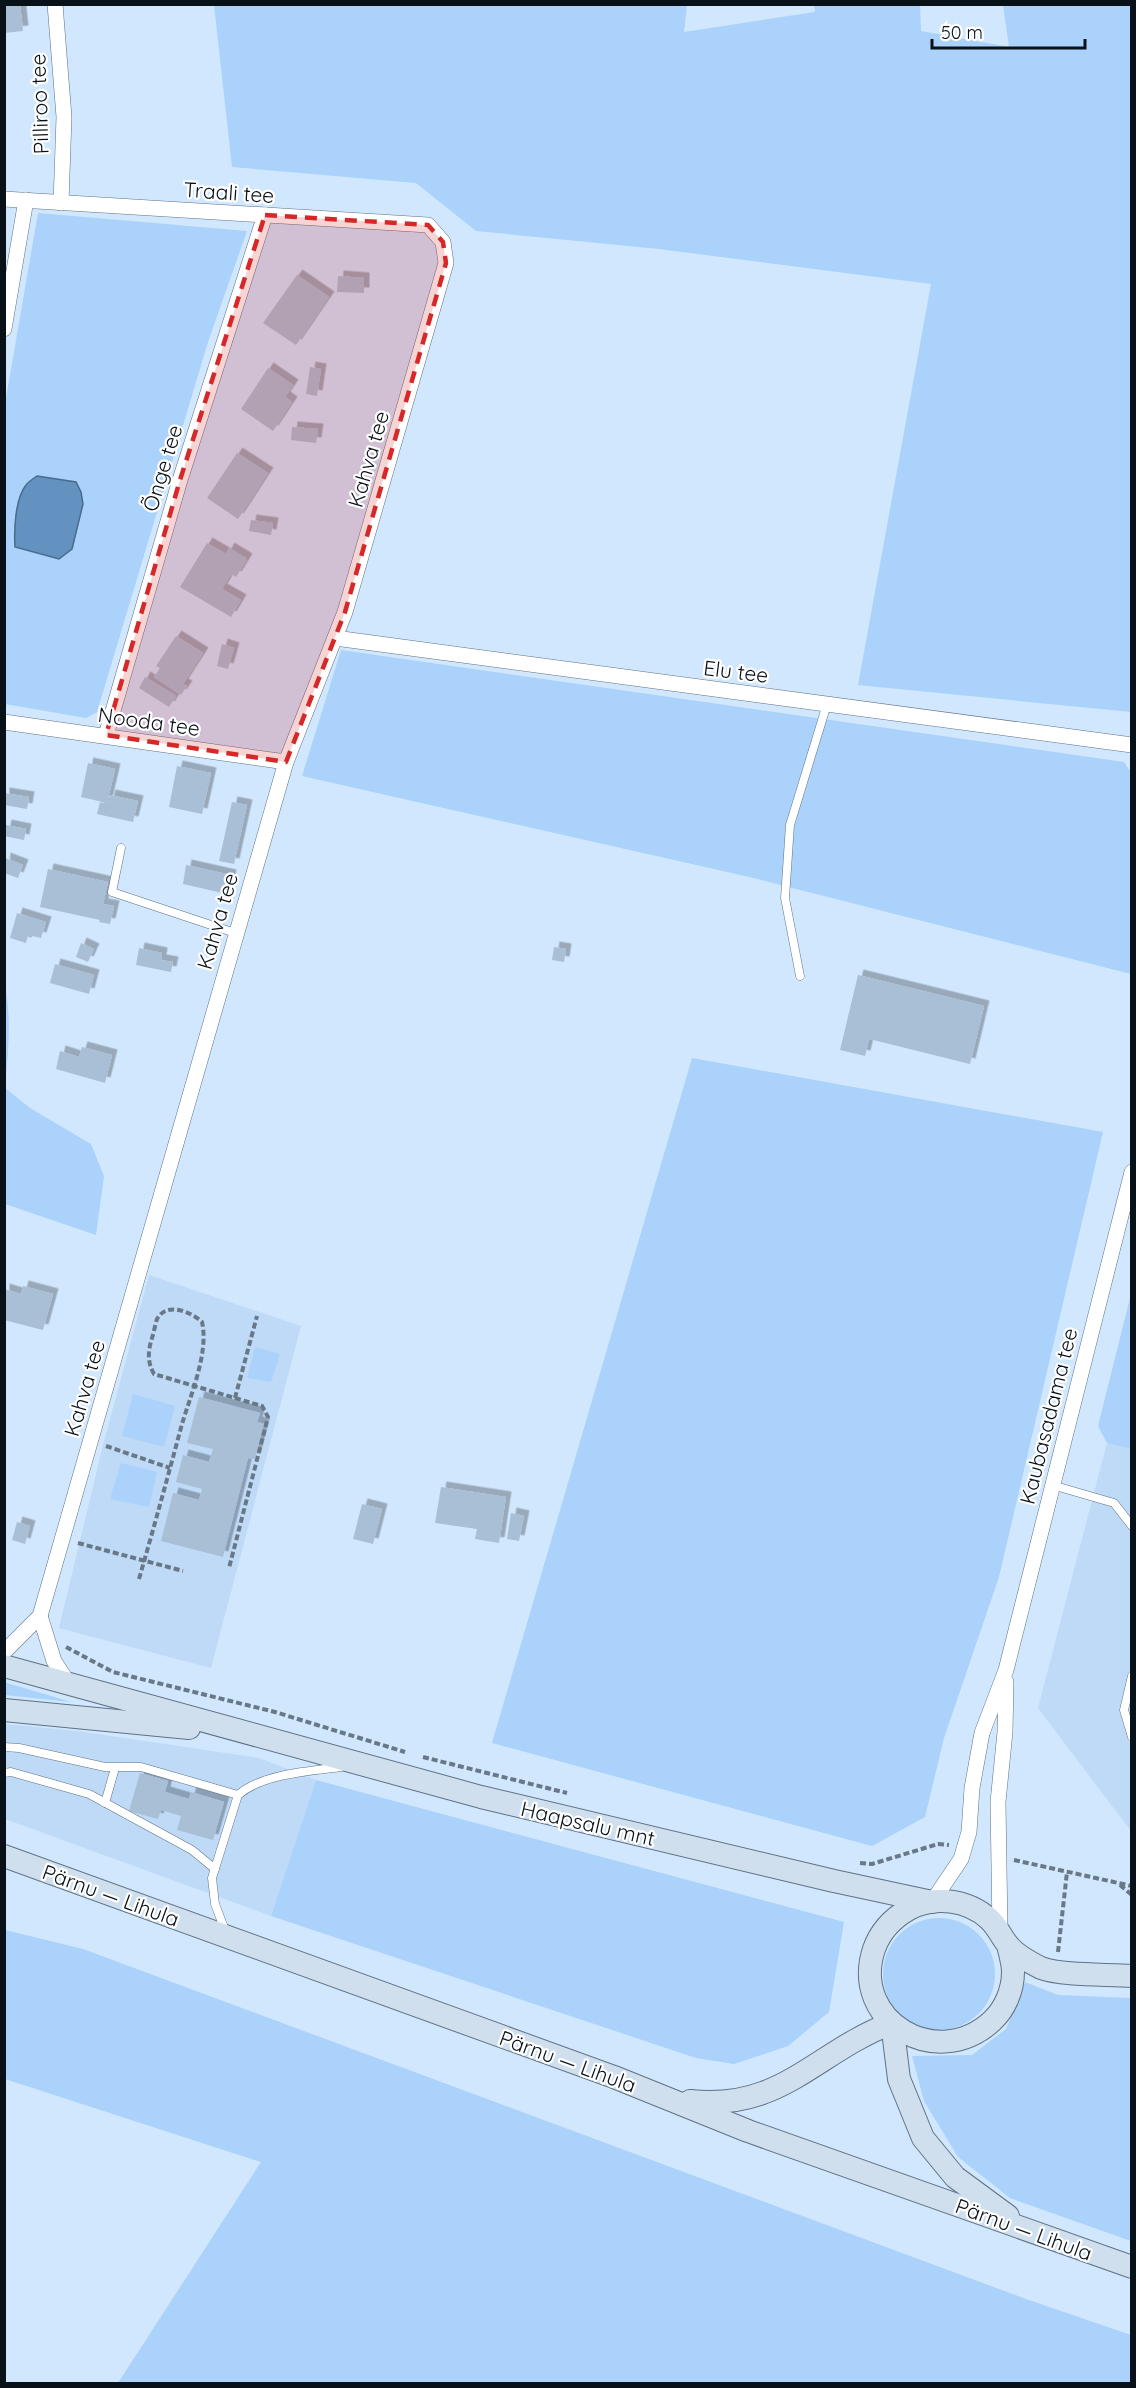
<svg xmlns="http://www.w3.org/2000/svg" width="1136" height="2388" viewBox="0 0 1136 2388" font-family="Quicksand,sans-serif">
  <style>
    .built { fill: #bedaf7 }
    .green { fill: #aad2fa }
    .water { fill: #6392c0; stroke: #486b8e; stroke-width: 1.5 }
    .building { fill: #a9bfd6; filter: url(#shadow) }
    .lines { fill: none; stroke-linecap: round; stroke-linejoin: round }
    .service-casing { stroke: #5e7286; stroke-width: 9 }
    .minor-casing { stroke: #5e7286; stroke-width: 16 }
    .secondary-casing { stroke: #5e7286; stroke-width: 24 }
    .path { stroke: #697886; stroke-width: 4; stroke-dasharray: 6 3; stroke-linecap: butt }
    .service { stroke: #fff; stroke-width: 8 }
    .minor { stroke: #fff; stroke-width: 15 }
    .secondary { stroke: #d0dfed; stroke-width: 22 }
    .marked { fill: #d62828; fill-opacity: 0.2; stroke: #d62828; stroke-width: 4.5; stroke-dasharray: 12 8; stroke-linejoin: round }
    .labels { text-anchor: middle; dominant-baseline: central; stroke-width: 4.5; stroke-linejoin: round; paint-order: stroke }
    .street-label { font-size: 21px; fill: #091118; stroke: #fff }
  </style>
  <defs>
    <filter id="shadow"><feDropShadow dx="5.5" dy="-5.5" stdDeviation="0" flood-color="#0004"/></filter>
  </defs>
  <rect width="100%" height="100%" fill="#d0e7fe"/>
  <g class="built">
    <polygon points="149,1275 301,1326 211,1668 59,1628 103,1445"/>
    <polygon points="1107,1443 1131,1449 1131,1831 1038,1708"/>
    <polygon points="5,1724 77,1731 259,1758 316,1780 271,1916 5,1819"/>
  </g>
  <g class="green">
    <polygon points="214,5 687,5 684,32 815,12 814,5 920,5 921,31 1009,47 1003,5 1131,5 1131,712 858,685 931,284 659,249 476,231 416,183 232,167"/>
    <polygon points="38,213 247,231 208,342 97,712 86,718 5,704 5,404"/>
    <polygon points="341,650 1124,762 1132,774 1131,974 745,876 302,776"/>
    <path d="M5,984C11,1018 9,1050 5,1084Z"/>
    <polygon points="692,1058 1103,1132 999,1577 944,1738 925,1817 872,1846 492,1743"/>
    <polygon points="4,1087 30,1108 91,1144 104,1176 96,1235 5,1204"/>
    <polygon points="1131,1294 1131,1449 1107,1443 1098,1426"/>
    <polygon points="255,1347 280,1354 271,1382 247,1378"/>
    <polygon points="133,1394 175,1406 164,1447 122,1436"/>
    <polygon points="121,1463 157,1472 149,1507 110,1499"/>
    <polygon points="4,1682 71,1702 5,1695"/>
    <polygon points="316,1780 844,1922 829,2012 788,2046 734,2064 696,2058 271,1916"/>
    <circle cx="939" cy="1974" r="56"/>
    <polygon points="5,1930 83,1949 1026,2299 1131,2335 1131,2383 118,2383 261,2162 5,2079"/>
    <polygon points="1025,1982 1058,1995 1131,1998 1131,2241 1010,2198 958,2157 924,2101 912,2056 972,2055 1006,2029"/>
  </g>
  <path class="water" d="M37,476L76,482L81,492L83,504L72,549L59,559L15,547C14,530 15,499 26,485C28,482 34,478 37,476Z"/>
  <g class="building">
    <polygon points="4,4 20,4 23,31 4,33"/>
    <polygon points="297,275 329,297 296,345 263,323"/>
    <polygon points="338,276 364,278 364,293 337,292"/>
    <polygon points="310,367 321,369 317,396 306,394"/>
    <polygon points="268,368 293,385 285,397 292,402 273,431 241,409"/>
    <polygon points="292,427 318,429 316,443 291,440"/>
    <polygon points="237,453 268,473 238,519 207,498"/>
    <polygon points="251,520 273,523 271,535 249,531"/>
    <polygon points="207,543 226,554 229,548 247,559 236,577 231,574 222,589 241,600 231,617 180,587"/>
    <polygon points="176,636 203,653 183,684 187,686 181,695 154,677 160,668 156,666"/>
    <polygon points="222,644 234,648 228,669 217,666"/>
    <polygon points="145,677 176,696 169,707 139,688"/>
    <polygon points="88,763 115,769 107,803 81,797"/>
    <polygon points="177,766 211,773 202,814 169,807"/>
    <polygon points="4,793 29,797 27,809 4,805"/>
    <polygon points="110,795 138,801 133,822 97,814 100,802 108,804"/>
    <polygon points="232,802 247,805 234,864 219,861"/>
    <polygon points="6,825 26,829 24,840 4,836"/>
    <polygon points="5,858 23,865 18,878 4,873"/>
    <polygon points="186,865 231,875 227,894 183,884"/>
    <polygon points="48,869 108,882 103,904 114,906 110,924 99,922 100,920 40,907"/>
    <polygon points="17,913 46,922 41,938 28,935 26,943 10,938"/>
    <polygon points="81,943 94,949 88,962 76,957"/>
    <polygon points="554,947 566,949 564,962 552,960"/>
    <polygon points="139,948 162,953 161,960 173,962 171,972 136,965"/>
    <polygon points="55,964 94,975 89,994 50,983"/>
    <polygon points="858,975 984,1006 970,1064 869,1039 865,1056 840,1050"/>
    <polygon points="82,1047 112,1055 105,1083 56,1069 60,1051 79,1057"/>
    <polygon points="23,1286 53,1294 43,1330 4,1320 4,1289 21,1294"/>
    <polygon points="199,1397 260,1413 257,1422 264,1424 255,1459 248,1458 223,1557 161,1541 173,1493 199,1500 202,1489 176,1482 183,1455 209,1462 213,1449 187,1443"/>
    <polygon points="441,1487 506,1497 499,1543 475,1539 477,1529 435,1523"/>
    <polygon points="362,1504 382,1509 373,1544 353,1539"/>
    <polygon points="511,1513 524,1516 519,1541 507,1539"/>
    <polygon points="17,1522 30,1526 25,1544 12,1540"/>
    <polygon points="140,1773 168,1781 165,1792 189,1799 191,1792 224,1802 213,1840 177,1830 181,1816 161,1810 158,1819 129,1811"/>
  </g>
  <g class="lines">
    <g class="service-casing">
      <g id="service">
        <polyline points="121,848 112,892 235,933"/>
        <polyline points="800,976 785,898 790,825 827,704"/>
        <polyline points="1052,1485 1114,1503 1132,1526"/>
        <polyline points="1132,1676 1124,1710 1132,1737"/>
        <polyline points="4,1747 19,1748 105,1767 141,1767 238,1795"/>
        <polyline points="4,1773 11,1772 89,1794 192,1850 215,1869"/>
        <polyline points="105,1803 115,1768"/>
        <path d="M226,1933L215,1904L212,1878L238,1795C262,1774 310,1771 341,1767"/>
      </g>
    </g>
    <g class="minor-casing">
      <g id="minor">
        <polyline points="55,4 64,117 61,203"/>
        <polyline points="4,199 428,225 443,242 446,263 345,612 286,762 40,1616 4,1652"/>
        <polyline points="4,329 26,200"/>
        <polyline points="335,638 1132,745"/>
        <polyline points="4,722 286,762"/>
        <polyline points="106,735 180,480 265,215"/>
        <polyline points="40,1616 54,1661 69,1684"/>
        <polyline points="932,1902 961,1859 969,1832 972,1788 982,1733 1006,1670 1132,1172"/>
        <polyline points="1000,1931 998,1802 1005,1732 1006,1682"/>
      </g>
    </g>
    <g class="secondary-casing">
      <g id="secondary">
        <polyline points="4,1666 481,1797 834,1881 932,1902"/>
        <polyline points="4,1710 189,1728"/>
        <polyline points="4,1856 614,2077 748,2131 1132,2267"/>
        <path d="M1008,1945C1010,1954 1013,1963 1013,1972C1013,1990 1005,2009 992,2021C937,2072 850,2021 874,1949C880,1932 893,1918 909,1909C935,1895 968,1900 989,1919C998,1927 1001,1937 1008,1945C1015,1954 1031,1963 1041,1968C1063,1976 1107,1974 1132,1976"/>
        <path d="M690,2101C782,2111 815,2052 892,2023L899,2079L923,2138L955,2177L1008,2216"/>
      </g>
    </g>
    <g class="path">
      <polyline points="235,1398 257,1316"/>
      <polyline points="106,1446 170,1468"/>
      <polyline points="78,1543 183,1571"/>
      <path d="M139,1579C154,1527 168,1476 182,1424C191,1394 209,1352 202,1322C191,1312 167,1301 157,1319C155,1325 154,1332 152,1338C148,1351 147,1362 154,1374L262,1406L268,1417L229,1568"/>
      <polyline points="66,1647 113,1672 275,1712 405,1752"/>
      <polyline points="423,1757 567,1793"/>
      <polyline points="1014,1860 1132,1886"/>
      <polyline points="860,1863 872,1864 938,1844 949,1845"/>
      <polyline points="1120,1885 1132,1895"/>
      <polyline points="1058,1952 1067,1872"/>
    </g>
    <use href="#service" class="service"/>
    <use href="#minor" class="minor"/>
    <use href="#secondary" class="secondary"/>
  </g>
  <path class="marked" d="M265,215L428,225L443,242L446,263L345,612L286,762L106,735L180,480Z"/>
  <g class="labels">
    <g class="street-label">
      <text transform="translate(39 104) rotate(-92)">Pilliroo tee</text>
      <text transform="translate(229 192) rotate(4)">Traali tee</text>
      <text transform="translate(368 459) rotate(-74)">Kahva tee</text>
      <text transform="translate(162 468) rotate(-73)">Õnge tee</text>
      <text transform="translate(736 671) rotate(7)">Elu tee</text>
      <text transform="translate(149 721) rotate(8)">Nooda tee</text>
      <text transform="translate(217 921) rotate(-74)">Kahva tee</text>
      <text transform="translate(84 1388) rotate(-74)">Kahva tee</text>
      <text transform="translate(1048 1416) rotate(-76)">Kaubasadama tee</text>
      <text transform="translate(588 1823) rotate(13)">Haapsalu mnt</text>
      <text transform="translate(111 1895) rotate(20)">Pärnu — Lihula</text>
      <text transform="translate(568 2061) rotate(20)">Pärnu — Lihula</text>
      <text transform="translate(1024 2229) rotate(20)">Pärnu — Lihula</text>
    </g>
  </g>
  <rect width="1136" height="2388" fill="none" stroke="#091118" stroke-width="12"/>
  <path d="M932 39v9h153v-9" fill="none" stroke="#091118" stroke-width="3"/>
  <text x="941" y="39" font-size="18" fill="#091118" stroke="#ffffff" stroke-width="4.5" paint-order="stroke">50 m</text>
</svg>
